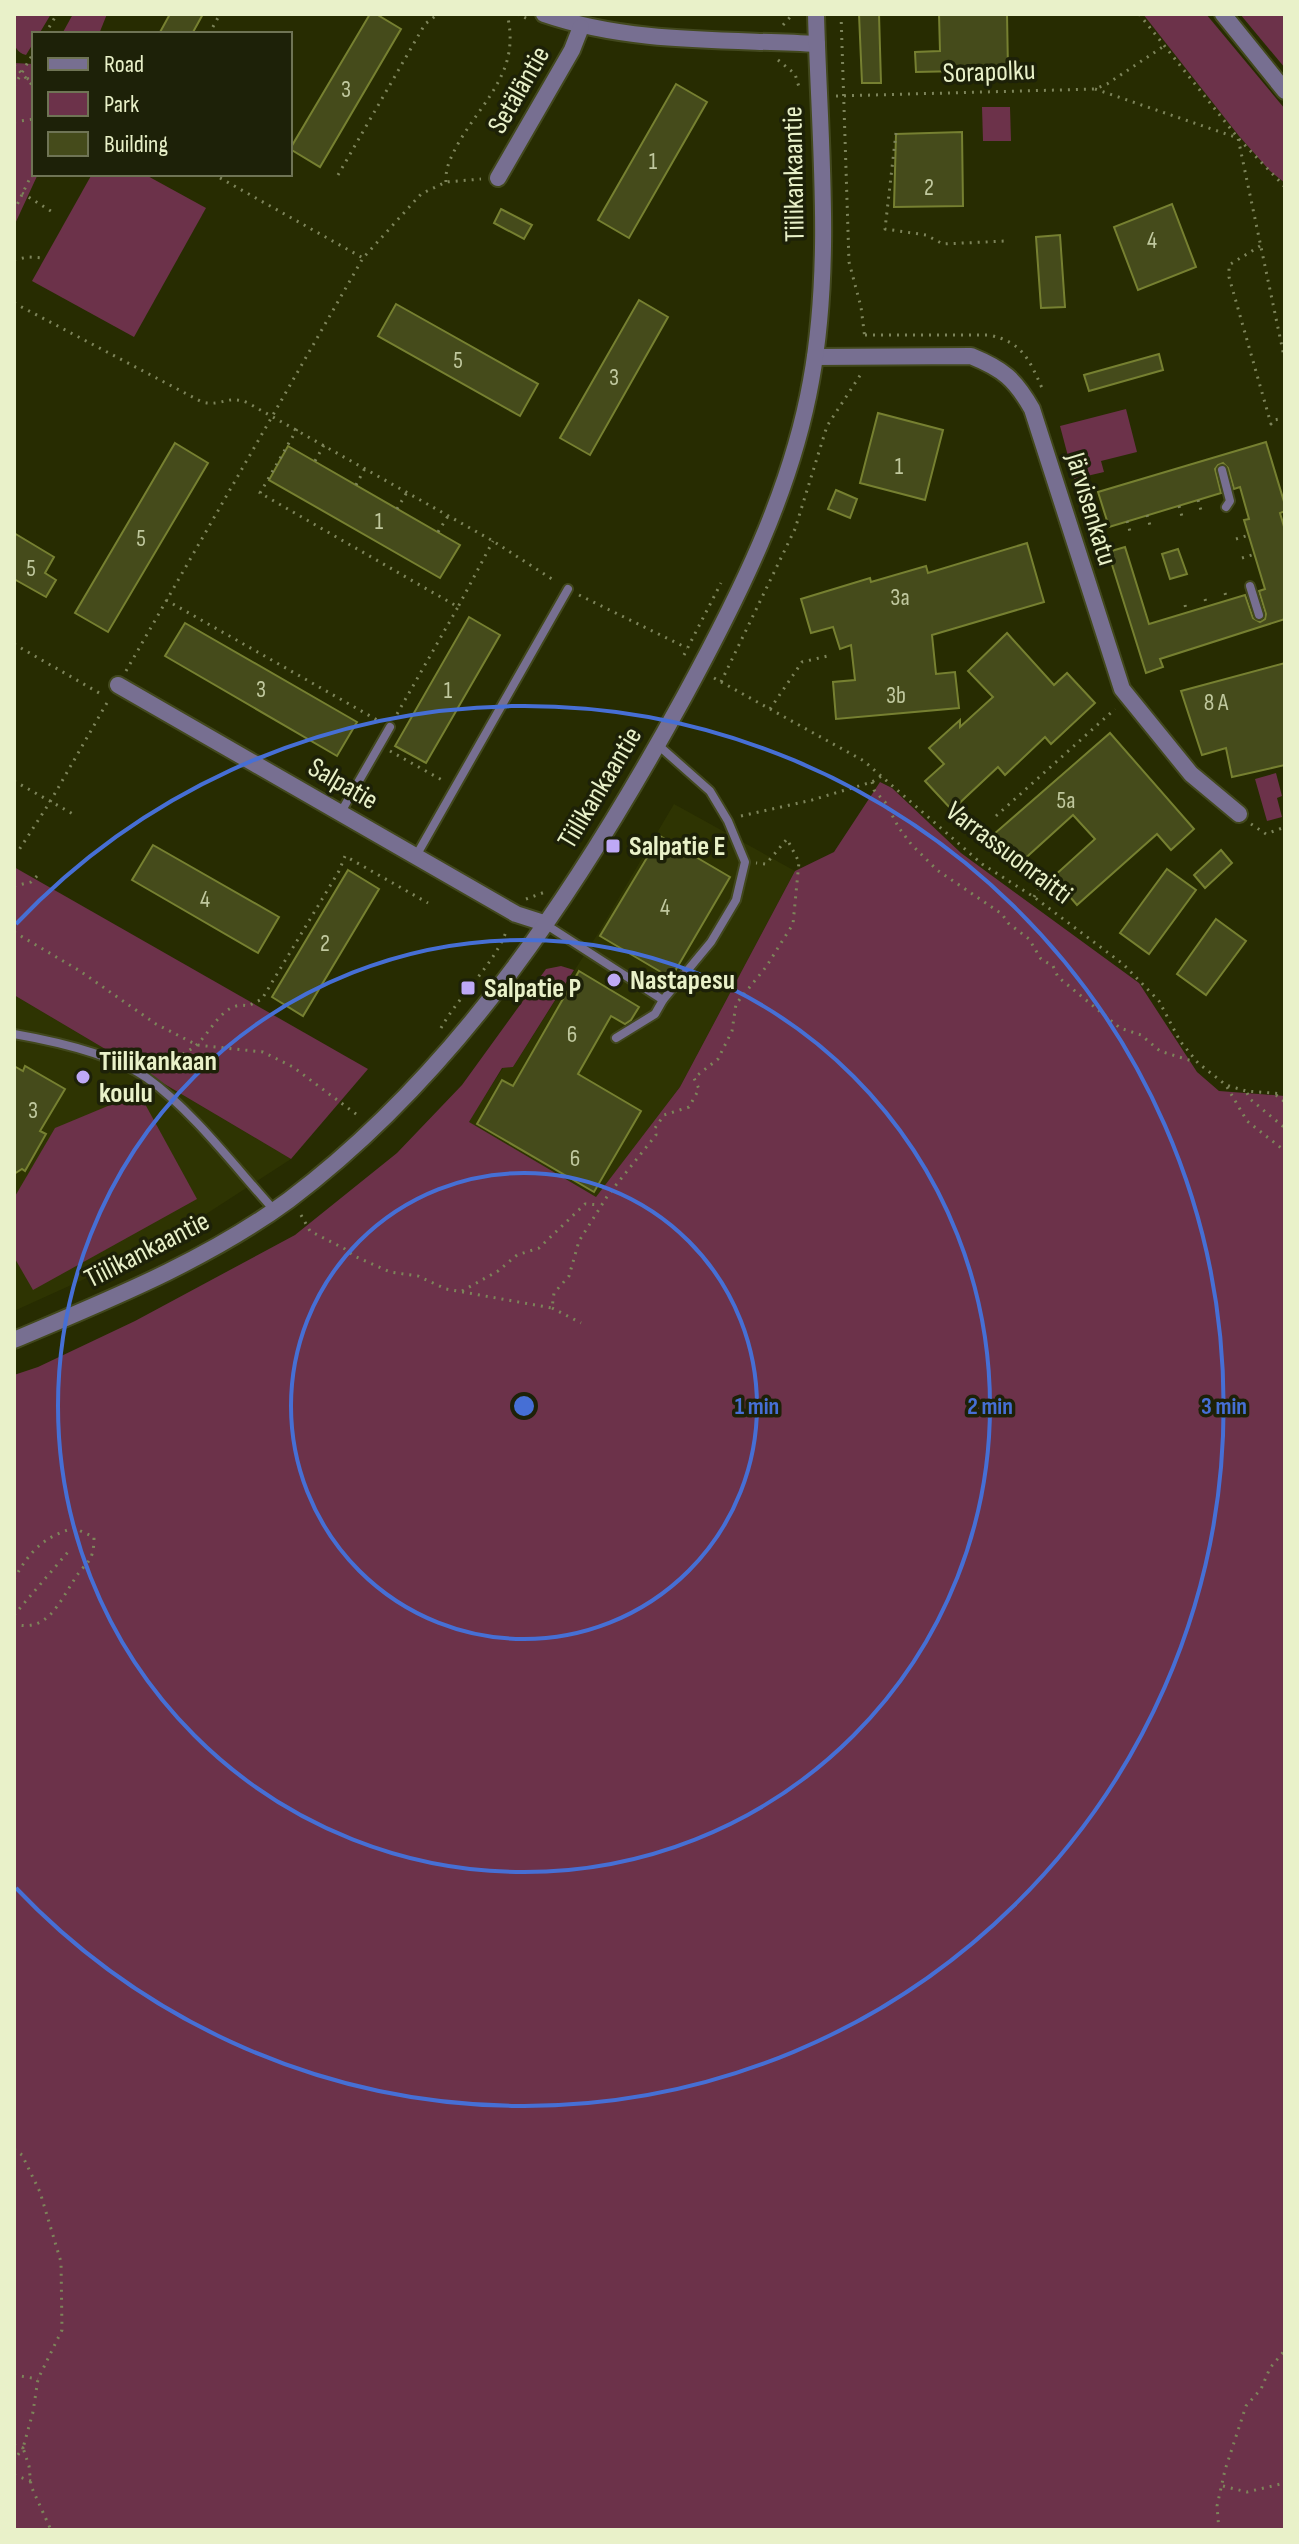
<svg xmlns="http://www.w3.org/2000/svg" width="1299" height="2544" viewBox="0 0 1299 2544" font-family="'Sofia Sans Condensed',sans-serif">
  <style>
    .built { fill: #2e3402 }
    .green { fill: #6c324a }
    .building { fill: #454b1b; stroke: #768031; stroke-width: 2 }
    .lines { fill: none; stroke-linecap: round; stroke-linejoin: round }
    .service-casing { stroke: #42481d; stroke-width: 12 }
    .minor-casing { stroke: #42481d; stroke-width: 20 }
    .tertiary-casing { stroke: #42481d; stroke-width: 20 }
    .path { stroke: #7d845a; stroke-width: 3; stroke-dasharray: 2 6; stroke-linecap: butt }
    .service { stroke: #776f91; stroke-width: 8 }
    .minor { stroke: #776f91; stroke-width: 16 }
    .tertiary { stroke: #776f91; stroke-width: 16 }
    .ring { fill: none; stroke: #466fd5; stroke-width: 4 }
    .poi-dot { fill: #bea9f5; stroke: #1d2108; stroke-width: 3 }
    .labels { text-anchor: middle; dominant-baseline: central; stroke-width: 7; stroke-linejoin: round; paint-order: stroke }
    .number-label { font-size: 24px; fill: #c0c89e }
    .street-label { font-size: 28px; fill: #e9f1c9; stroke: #1d2108 }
    .poi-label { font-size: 28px; font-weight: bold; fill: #e9f1c9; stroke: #1d2108; text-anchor: start }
    .centre { fill: #466fd5; stroke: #1d2108; stroke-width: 4 }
    .ring-label { font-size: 24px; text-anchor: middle; font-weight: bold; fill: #466fd5; stroke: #1d2108; stroke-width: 7; stroke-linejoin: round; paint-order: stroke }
  </style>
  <rect width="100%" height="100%" fill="#272c01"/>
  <g class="built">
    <polygon points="674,804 795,871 680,1087 596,1198 468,1122 503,1068 513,1067 597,935"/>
    <polygon points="14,995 291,1159 155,1247 14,1311"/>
  </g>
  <g class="green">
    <path d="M14,14H51L39,34H34V42L26,55C8,50 14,29 14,14Z"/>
    <polygon points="73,14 107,14 99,34 62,34"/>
    <polygon points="1143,14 1206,14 1285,109 1285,183 1270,171 1239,136"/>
    <polygon points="1240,14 1285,14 1285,68"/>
    <polygon points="14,63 34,64 34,174 38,174 14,226"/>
    <polygon points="982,107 1010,107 1011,141 983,141"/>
    <polygon points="92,174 144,174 206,208 134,337 32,281"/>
    <polygon points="1126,409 1137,452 1101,461 1104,472 1074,479 1060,426"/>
    <polygon points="1276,773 1282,796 1277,798 1282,817 1267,821 1255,779"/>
    <polygon points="880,782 892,788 961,853 1139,983 1197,1072 1219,1091 1285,1096 1285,2530 14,2530 14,1375 38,1367 135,1321 295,1235 397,1153 462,1085 546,969 561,966 574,970 513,1067 502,1068 469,1122 596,1197 680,1087 795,871 834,852"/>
    <polygon points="14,867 368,1069 291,1159 14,995"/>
    <polygon points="139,1093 197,1199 33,1290 14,1257 14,1198 55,1128"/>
  </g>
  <g class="building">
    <polygon points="170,14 203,14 192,34 159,34"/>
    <polygon points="370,14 376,14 401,29 320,167 290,149"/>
    <polygon points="859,14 879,14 881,83 862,83"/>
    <polygon points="939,14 1007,14 1008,70 916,72 915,52 940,51"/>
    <polygon points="676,84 707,102 629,238 598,220"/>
    <polygon points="962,132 963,206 894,207 896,134"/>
    <polygon points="1172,204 1196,267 1138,290 1114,227"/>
    <polygon points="501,209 532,225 524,239 494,223"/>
    <polygon points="1060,235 1065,307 1041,308 1036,237"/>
    <polygon points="639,300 668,317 590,455 560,438"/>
    <polygon points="396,304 538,384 520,416 378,336"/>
    <polygon points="1159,354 1163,370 1089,391 1084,375"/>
    <polygon points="878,413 943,430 925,500 860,483"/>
    <polygon points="1266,442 1285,505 1285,511 1280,513 1285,530 1285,619 1160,659 1163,667 1146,673 1108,552 1125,547 1149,624 1245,595 1253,618 1260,622 1265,619 1266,614 1259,591 1265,589 1244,520 1249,519 1240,487 1234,489 1228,468 1223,463 1218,465 1215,469 1221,493 1109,527 1098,492"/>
    <polygon points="175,443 208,463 108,632 75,613"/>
    <polygon points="288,446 460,545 440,578 269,480"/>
    <polygon points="836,490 857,499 850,518 828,509"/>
    <polygon points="14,533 54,557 45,573 56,580 46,597 14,579"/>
    <polygon points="1027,543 1044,602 932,635 936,674 955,672 959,708 836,719 833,682 855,680 851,645 840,649 833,627 811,633 801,599 870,578 871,582 926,566 928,573"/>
    <polygon points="1178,549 1187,574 1170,579 1162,554"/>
    <polygon points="469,617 500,635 426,763 395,746"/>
    <polygon points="185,623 357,722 337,756 165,656"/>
    <polygon points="1007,633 1054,685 1067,673 1095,703 1051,744 1045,737 1005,775 998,767 952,810 925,781 944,764 929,748 960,720 960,727 993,697 968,671"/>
    <polygon points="1285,663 1285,765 1232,777 1226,748 1202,755 1181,691"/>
    <polygon points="1110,733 1194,829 1171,850 1157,834 1077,905 1053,877 1095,839 1073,815 1020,863 994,834"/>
    <polygon points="660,836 730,877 671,978 600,936"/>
    <polygon points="153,845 279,917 258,953 132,880"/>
    <polygon points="1221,850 1232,863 1205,888 1194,875"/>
    <polygon points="1167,869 1196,890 1149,954 1120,933"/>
    <polygon points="348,870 379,889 303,1016 272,997"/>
    <polygon points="1216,919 1246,941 1206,995 1177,974"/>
    <polygon points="579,971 639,1007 631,1020 625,1024 611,1016 578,1074 641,1111 594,1192 477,1124 502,1080 513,1086"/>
    <polygon points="14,1066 23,1071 25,1066 65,1089 40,1131 46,1134 25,1171 22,1169 14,1174"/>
  </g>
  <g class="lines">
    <g class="service-casing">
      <g id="service">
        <polyline points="1222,470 1230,501 1226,507"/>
        <polyline points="1250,586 1259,615"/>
        <polyline points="341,812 390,727"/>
        <polyline points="416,856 568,589"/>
        <polyline points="545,924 663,1000 711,942 736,900 745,862 728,821 710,791 658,745"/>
        <path d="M14,1034C54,1041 113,1054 147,1078C192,1110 236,1168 274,1210"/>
        <polyline points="616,1038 655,1014 663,1000"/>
      </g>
    </g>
    <g class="minor-casing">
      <g id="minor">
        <path d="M544,14C631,44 726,39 817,44"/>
        <polyline points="498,178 572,50 581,27"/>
        <path d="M815,357L971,356C1003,369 1015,379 1032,409L1122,689L1191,774L1239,814"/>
        <polyline points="118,685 516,914 544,923"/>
      </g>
    </g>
    <g class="tertiary-casing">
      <g id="tertiary">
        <polyline points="1223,14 1285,91"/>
        <path d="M14,1340C108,1300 206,1261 289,1200C460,1071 582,883 684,697C738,598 791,493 811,381C833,261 819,135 816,14"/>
      </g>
    </g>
    <g class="path">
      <polyline points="517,14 528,19"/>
      <polyline points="841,14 849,262 861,307 865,339"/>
      <polyline points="1139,14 1238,138 1285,187"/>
      <polyline points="783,25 793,14"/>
      <polyline points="45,34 57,14"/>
      <polyline points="209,34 220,14"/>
      <polyline points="778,60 795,74 799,87"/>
      <polyline points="14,65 34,87"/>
      <polyline points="27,78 34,83"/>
      <polyline points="14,86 34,52"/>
      <polyline points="1095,89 1238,138 1285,361"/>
      <polyline points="836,96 1095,89 1107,84 1164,46"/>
      <polyline points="14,122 34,119"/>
      <polyline points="896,133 885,229 926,235 943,244 1006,241"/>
      <polyline points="213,174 363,258"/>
      <polyline points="338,175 425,24 438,14"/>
      <path d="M446,182C445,167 452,155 459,142C485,98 521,70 507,14"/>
      <polyline points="22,193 54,213"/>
      <polyline points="14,211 31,176 39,174"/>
      <polyline points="1260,246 1229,265 1229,277 1271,424 1274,420 1285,418"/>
      <polyline points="14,260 28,257 45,258"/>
      <path d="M14,303L202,402C223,407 227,394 248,403L493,541L555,581"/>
      <path d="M865,335H989C1022,342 1029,359 1042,388"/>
      <polyline points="297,429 260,493 458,607 493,541"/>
      <polyline points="315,461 324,445"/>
      <polyline points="356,485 365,468"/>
      <polyline points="1198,500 1202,514"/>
      <polyline points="1179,506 1183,520"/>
      <polyline points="397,509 407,492"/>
      <polyline points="1147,515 1151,529"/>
      <polyline points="1127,521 1131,535"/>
      <polyline points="438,532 448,516"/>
      <polyline points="1236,539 1249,535"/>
      <polyline points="1242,558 1255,554"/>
      <polyline points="1225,593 1227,600"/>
      <polyline points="579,595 687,648"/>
      <polyline points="1205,599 1207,606"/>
      <polyline points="166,600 379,721"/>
      <polyline points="1185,605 1187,613"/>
      <polyline points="14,644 101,694"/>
      <polyline points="684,655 721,583"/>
      <polyline points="126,671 363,258 421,194 446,182 481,179"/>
      <polyline points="714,678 864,761 982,864 1034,897 1123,964 1159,1001 1180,1041 1198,1063 1226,1085 1246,1091 1285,1094"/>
      <polyline points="721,682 795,529 827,426 861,374"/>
      <polyline points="770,709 802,662 832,655"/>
      <polyline points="397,714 458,607"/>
      <polyline points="390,751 442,780"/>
      <polyline points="14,781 73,814"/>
      <polyline points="872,782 874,790 885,802 899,828 911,844 937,870 1002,914 1008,923 1029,939 1041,959 1053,966 1058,977 1120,1028 1141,1035 1160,1051 1195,1062"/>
      <polyline points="741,816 812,800 872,782 883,775"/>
      <polyline points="996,816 1115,709"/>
      <polyline points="1251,824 1266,834 1285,827"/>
      <polyline points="14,853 17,853 50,802 108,701"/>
      <polyline points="14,886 31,882 38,875"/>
      <polyline points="1034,897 1039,888 1032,881 1045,867"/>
      <polyline points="526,899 545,892"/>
      <polyline points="14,932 80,971 156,1024 197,1045 263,1052 293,1067 360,1117"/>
      <path d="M441,1028C459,995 496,963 507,929"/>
      <path d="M153,1066C167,1062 182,1056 194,1047C211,1034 222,1000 248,1006L262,999L339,871L345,856L428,903"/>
      <polyline points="1227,1087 1247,1121 1285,1151"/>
      <polyline points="1247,1093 1250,1099 1285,1128"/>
      <polyline points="1276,1095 1285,1102"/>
      <polyline points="301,1215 310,1231 345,1249 354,1256 390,1272 418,1276 446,1289 552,1308 554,1293 569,1276 579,1241 608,1195 656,1135 655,1128 664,1115 689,1107 699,1089 694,1078 718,1059 732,1031 736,1004 766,967 793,924 799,862 787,839 766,864 756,863"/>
      <polyline points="462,1291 498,1271 517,1255 539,1248 585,1204 600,1205"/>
      <polyline points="552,1308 581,1323"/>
      <path d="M14,1579C30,1551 43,1537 74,1528L94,1537C94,1565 85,1561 74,1580C59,1603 47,1633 14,1624"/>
      <polyline points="14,1615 68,1552"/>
      <polyline points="14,2149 22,2155 40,2192 61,2262 62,2330 38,2379 33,2412 23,2448 29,2466 31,2486 51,2530"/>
      <polyline points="14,2375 38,2379"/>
      <polyline points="14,2445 23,2448 14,2460"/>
      <polyline points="14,2475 31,2481"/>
      <polyline points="1223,2486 1247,2492 1285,2483"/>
      <polyline points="1219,2530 1217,2506 1225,2470 1246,2406 1261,2389 1270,2368 1285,2350"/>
    </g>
    <use href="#service" class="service"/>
    <use href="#minor" class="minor"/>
    <use href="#tertiary" class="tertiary"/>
  </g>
  <g class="ring">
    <circle cx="524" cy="1406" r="233"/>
    <circle cx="524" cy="1406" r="466"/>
    <path d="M16 924A700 700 0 1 1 16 1888"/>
  </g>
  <g class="poi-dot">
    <rect x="605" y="838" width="16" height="16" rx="4"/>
    <circle cx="614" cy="980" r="8"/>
    <rect x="460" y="980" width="16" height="16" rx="4"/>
    <circle cx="83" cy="1077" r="8"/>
  </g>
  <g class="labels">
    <g class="number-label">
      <text x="346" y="89">3</text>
      <text x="653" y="161">1</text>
      <text x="929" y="187">2</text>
      <text x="1152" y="240">4</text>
      <text x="458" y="360">5</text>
      <text x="614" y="377">3</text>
      <text x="899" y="466">1</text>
      <text x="379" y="521">1</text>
      <text x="141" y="538">5</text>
      <text x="31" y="568">5</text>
      <text x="900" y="597">3a</text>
      <text x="261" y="689">3</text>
      <text x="448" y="690">1</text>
      <text x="896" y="695">3b</text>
      <text x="1216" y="702">8 A</text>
      <text x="1066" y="800">5a</text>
      <text x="205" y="899">4</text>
      <text x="665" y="907">4</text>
      <text x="325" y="943">2</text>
      <text x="572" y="1034">6</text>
      <text x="33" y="1110">3</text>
      <text x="575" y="1158">6</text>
    </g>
    <g class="street-label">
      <text transform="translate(989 72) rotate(-2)">Sorapolku</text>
      <text transform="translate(519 90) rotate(-60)">Setäläntie</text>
      <text transform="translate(794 174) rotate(-91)">Tiilikankaantie</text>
      <text transform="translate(1091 509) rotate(73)">Järvisenkatu</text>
      <text transform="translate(343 784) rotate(30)">Salpatie</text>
      <text transform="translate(600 788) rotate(-59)">Tiilikankaantie</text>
      <text transform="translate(1009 853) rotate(37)">Varrassuonraitti</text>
      <text transform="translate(147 1250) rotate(-27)">Tiilikankaantie</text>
    </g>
    <g class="poi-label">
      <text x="629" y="846">Salpatie E</text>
      <text x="630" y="980">Nastapesu</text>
      <text x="484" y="988">Salpatie P</text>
      <text x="99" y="1061">Tiilikankaan<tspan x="99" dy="32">koulu</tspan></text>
    </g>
  </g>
  <circle cx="524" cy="1406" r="12" class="centre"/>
  <g class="ring-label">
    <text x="757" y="1414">1 min</text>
    <text x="990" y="1414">2 min</text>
    <text x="1224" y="1414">3 min</text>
  </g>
  <rect width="1299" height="2544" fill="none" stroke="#e9f1c9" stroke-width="32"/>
  <rect x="32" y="32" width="260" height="144" fill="#1d2108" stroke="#6f7455" stroke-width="2"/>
  <rect x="48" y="58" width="40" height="12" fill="#776f91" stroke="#6f7455" stroke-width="2"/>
  <text x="104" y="72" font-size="24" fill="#e9f1c9">Road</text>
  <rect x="48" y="92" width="40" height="24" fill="#6c324a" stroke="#6f7455" stroke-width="2"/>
  <text x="104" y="112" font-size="24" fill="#e9f1c9">Park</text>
  <rect x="48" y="132" width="40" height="24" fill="#454b1b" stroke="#6f7455" stroke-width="2"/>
  <text x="104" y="152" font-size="24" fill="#e9f1c9">Building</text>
</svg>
